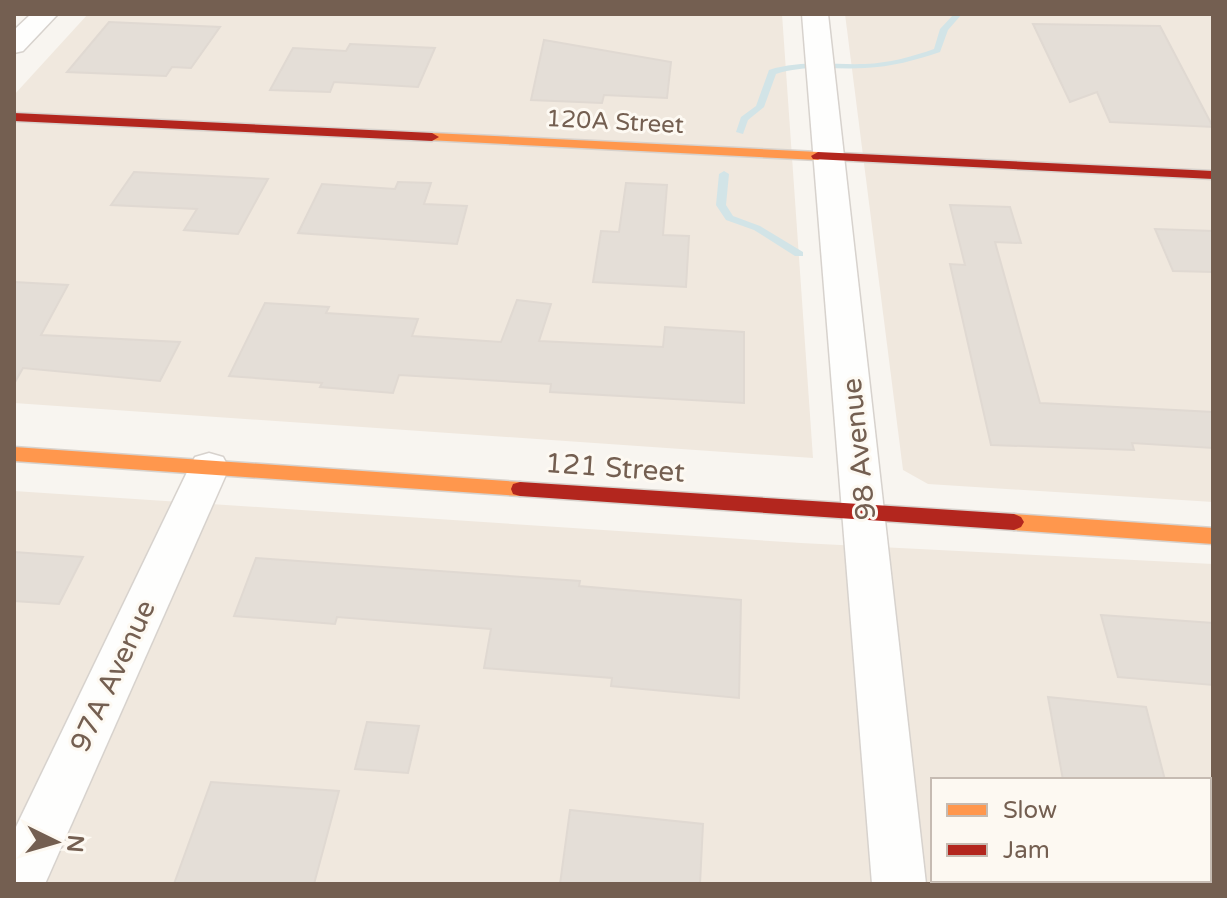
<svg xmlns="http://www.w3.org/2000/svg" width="1227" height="898" viewBox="0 0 1227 898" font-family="'Varela Round',sans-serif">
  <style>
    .residential { fill: #f0e8de; fill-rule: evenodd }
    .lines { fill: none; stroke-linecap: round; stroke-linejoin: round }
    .stream { fill: #d2e4e7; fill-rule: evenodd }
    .building { fill: #e4ded7; stroke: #e0d9d2; stroke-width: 2 }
    .street-casing { stroke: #d7d2cd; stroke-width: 3 }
    .slow-casing { stroke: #d7d2cd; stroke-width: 3 }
    .jam-casing { stroke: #d7d2cd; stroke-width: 3 }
    .street { fill: #fefefd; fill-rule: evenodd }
    .slow { fill: #ff974d; fill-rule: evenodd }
    .jam { fill: #b3261e; fill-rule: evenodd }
    .labels { text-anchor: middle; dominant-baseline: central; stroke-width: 6; stroke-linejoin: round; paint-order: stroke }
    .far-street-label { font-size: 24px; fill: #745f51; stroke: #fdf9f2 }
    .street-label { font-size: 28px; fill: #745f51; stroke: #fdf9f2 }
  </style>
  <rect width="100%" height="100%" fill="#f8f5f0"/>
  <g class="residential">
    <polygon points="88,14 782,14 813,458 14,403 14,95"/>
    <polygon points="845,14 1213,14 1213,502 928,484 903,470"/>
    <path d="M14,491L801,543L1213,564V884H14ZM933,780H1209V880H933Z"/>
  </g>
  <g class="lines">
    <g class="stream">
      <path d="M954,14H962L948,30L940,52C916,60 891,67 865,68C835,70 805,64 776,74L764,107L748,120L743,134L736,132L741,117L756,106L769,70C801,60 832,65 865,64C889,63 911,57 934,49L940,29Z"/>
      <polygon points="724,171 729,174 726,205 733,216 760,226 803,252 803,256 795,256 754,230 726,220 716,205 719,174"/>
    </g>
  </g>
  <g class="building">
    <polygon points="109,22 220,27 191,68 172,67 166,76 67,72"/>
    <polygon points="1033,24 1160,26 1213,127 1110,122 1097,92 1070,102"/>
    <polygon points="544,40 671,62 667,98 604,95 602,103 531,100"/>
    <polygon points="350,44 435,48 418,87 334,82 330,92 270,90 293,48 346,51"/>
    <polygon points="134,172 268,179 238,234 184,230 197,209 111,205"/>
    <polygon points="398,182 431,183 424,204 467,206 457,244 298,233 322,184 395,189"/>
    <polygon points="626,183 667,185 663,235 689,236 686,287 593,282 601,231 619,232"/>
    <polygon points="950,205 1010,207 1021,243 995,242 1040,403 1213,412 1213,448 1132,443 1134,450 991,445 950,264 965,265"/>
    <polygon points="1155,229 1213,231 1213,272 1173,271"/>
    <polygon points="14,282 68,285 41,335 180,342 160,381 23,368 14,384"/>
    <polygon points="517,300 551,304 539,341 663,347 665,327 744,332 744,403 550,392 551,384 399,375 393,393 320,387 322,383 229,376 265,303 329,307 326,313 418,319 412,336 501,342"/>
    <polygon points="14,552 83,557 59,604 14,601"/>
    <polygon points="256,558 580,581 579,586 741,600 739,698 611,686 612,678 484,668 491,629 337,617 335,624 234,616"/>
    <polygon points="1101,615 1213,623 1213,685 1118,677"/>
    <polygon points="1048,697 1146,707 1165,780 1063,780"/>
    <polygon points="367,722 419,726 408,773 355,769"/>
    <polygon points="211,782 339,791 314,884 174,884"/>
    <polygon points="570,810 703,824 700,884 560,884"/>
  </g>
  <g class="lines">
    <g class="street-casing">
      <g id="street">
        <polygon points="31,14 58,14 23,51 14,53 14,30"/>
        <polygon points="802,14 828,14 926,884 872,884"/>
        <polygon points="209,453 223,457 229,468 45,884 14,884 14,831 189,468 195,457"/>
      </g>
    </g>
    <g class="slow-casing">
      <g id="slow">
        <polygon points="432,133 818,152 825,156 818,160 427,140 427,134"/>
        <polygon points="14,447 520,482 527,484 529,489 527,494 520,496 14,461"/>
        <polygon points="1014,514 1213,528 1213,544 1014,530 1007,527 1004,522 1007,517"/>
      </g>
    </g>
    <g class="jam-casing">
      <g id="jam">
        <polygon points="14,113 432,133 439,137 432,141 14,121"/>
        <polygon points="818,152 1213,171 1213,179 813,159 811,156"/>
        <polygon points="520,482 1014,514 1021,517 1024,522 1021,527 1014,530 520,496 513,494 511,489 513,484"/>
      </g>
    </g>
    <use href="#street" class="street"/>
    <use href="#slow" class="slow"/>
    <use href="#jam" class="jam"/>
  </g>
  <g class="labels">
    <g class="far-street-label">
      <text transform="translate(615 122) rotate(3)">120A Street</text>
    </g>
    <g class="street-label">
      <text transform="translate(859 449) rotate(-96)">98 Avenue</text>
      <text transform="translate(615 468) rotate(4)">121 Street</text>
      <text transform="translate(113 676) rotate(-65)">97A Avenue</text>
    </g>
  </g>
  <rect width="1227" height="898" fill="none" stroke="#745f51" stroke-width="32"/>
  <rect x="931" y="778" width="280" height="104" fill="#fdf9f2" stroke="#c6bbb2" stroke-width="2"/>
  <rect x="947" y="804" width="40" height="12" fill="#ff974d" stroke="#c6bbb2" stroke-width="2"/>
  <text x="1003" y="818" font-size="24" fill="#745f51">Slow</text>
  <rect x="947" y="844" width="40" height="12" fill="#b3261e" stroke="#c6bbb2" stroke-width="2"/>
  <text x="1003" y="858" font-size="24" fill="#745f51">Jam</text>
  <g transform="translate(56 842) rotate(95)" stroke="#fdf9f2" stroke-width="6" paint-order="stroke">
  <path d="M0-6L14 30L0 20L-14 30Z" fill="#745f51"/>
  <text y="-12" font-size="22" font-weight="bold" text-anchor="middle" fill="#745f51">N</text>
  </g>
</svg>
